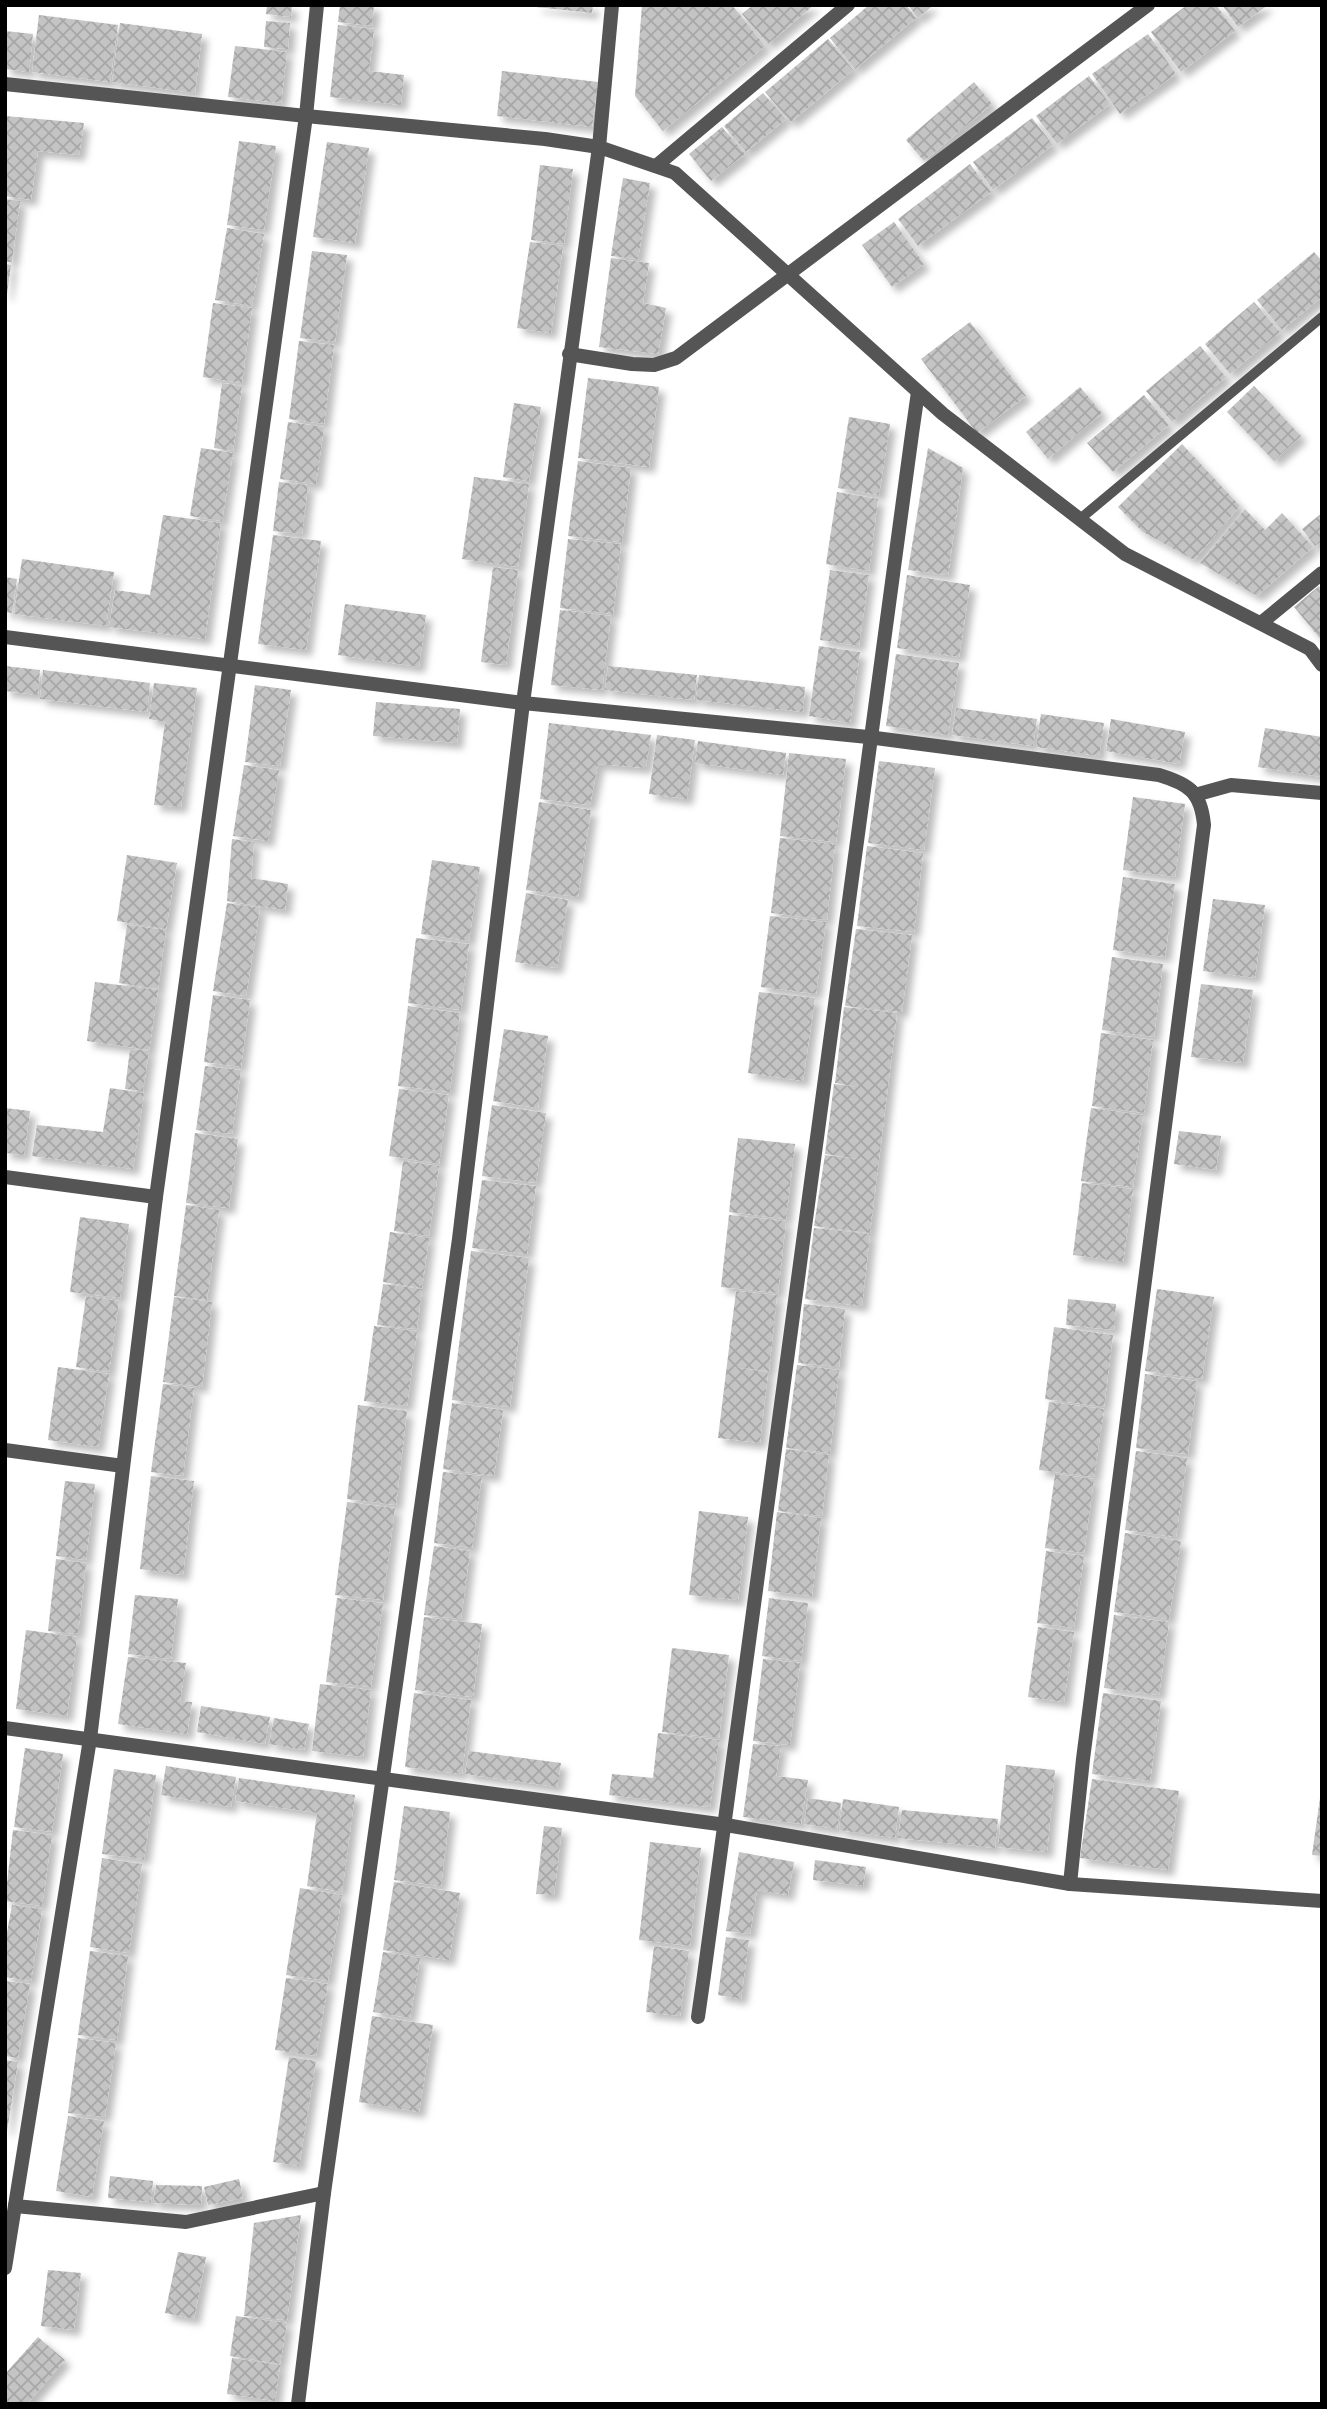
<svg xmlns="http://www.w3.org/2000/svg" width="1327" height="2409" viewBox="0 0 1327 2409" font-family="Jost,sans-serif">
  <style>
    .building { fill: url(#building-cross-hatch); filter: url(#shadow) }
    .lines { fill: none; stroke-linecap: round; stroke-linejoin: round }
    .service { stroke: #555; stroke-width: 10 }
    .minor { stroke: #555; stroke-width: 14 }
  </style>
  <defs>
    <pattern id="building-cross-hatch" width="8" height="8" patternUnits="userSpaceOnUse" patternTransform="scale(1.75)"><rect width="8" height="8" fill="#c4c4c4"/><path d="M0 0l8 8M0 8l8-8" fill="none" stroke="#a7a7a7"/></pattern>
    <filter id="shadow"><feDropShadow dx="6" dy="6" stdDeviation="3.5" flood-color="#0004"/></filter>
  </defs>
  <rect width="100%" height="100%" fill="#fff"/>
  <g class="building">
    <polygon points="267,5 292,5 291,17 266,14"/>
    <polygon points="340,5 374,5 372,26 338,22"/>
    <polygon points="536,5 593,5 592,13 536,7"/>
    <polygon points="642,5 732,5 765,46 663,131 635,96"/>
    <polygon points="753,5 814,5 768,44 742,14"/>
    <polygon points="869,5 906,5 916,18 855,69 830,38"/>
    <polygon points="908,5 933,5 918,18"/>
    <polygon points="1187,5 1216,5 1235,31 1181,72 1151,32"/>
    <polygon points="1222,5 1268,5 1238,27"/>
    <polygon points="39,15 118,25 110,82 32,72"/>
    <polygon points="266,21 290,23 288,49 264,47"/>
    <polygon points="120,23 202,34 195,93 112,82"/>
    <polygon points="338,25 374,29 369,71 404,75 401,105 330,97"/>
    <polygon points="5,31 33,34 29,72 5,69"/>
    <polygon points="1148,34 1176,74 1120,114 1092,74"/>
    <polygon points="828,39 853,70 791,122 765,92"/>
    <polygon points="235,46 287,52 281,103 228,97"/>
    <polygon points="502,71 598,82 592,127 497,116"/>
    <polygon points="1089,76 1110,104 1057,144 1036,116"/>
    <polygon points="974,82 992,104 924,161 906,140"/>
    <polygon points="763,93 786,119 746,152 724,126"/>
    <polygon points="5,116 84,123 79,155 38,151 31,200 5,196"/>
    <polygon points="1032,118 1053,145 993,190 973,162"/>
    <polygon points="722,127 745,154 711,181 689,154"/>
    <polygon points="239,141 276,146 264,230 227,225"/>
    <polygon points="327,142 369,148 355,243 313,237"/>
    <polygon points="970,164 991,192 918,246 898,219"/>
    <polygon points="540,165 573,169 564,244 531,240"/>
    <polygon points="623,178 650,183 638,259 611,256"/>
    <polygon points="5,199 20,201 12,262 5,262"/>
    <polygon points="894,222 924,264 892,287 862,245"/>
    <polygon points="227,228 264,234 252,306 215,300"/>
    <polygon points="530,242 563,246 551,333 517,328"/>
    <polygon points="312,251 347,255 335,342 300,338"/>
    <polygon points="1314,252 1322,261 1322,297 1282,330 1257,300"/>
    <polygon points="611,258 649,263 643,303 666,308 658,354 599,347"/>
    <polygon points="5,264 11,265 7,295 5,295"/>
    <polygon points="1254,302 1280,332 1230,374 1205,344"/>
    <polygon points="213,303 252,308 242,383 203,377"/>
    <polygon points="970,322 1026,396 977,433 921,359"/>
    <polygon points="299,341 334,345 324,424 289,419"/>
    <polygon points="1200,346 1226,377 1172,422 1146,391"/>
    <polygon points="588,378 659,387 649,467 578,458"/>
    <polygon points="222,383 242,386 233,451 214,448"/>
    <polygon points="1254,386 1301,436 1274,461 1227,412"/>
    <polygon points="1080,387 1102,413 1048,459 1026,432"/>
    <polygon points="1144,395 1169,425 1113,472 1087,443"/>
    <polygon points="514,403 541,407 529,481 503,477"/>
    <polygon points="849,417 890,424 879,495 838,488"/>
    <polygon points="288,422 324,427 316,484 280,479"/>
    <polygon points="1182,444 1240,506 1194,560 1143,532 1118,507"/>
    <polygon points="201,448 233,453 222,521 190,516"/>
    <polygon points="928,448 963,468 948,575 908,570"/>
    <polygon points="578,461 631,468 622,542 568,536"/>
    <polygon points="474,477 529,484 518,567 462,559"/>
    <polygon points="279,482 308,485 302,534 273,531"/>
    <polygon points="837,492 878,499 869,571 826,564"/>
    <polygon points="1245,509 1265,530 1282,513 1313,547 1257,596 1200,563"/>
    <polygon points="1322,513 1322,541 1315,546 1302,529"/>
    <polygon points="163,515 221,523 205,639 109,627 115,590 150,595"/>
    <polygon points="273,535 321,541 306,650 258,644"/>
    <polygon points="568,539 621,544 613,614 560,608"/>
    <polygon points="22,559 114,572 106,626 14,614"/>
    <polygon points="493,567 518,570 506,665 481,662"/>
    <polygon points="830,570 869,575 859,646 820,640"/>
    <polygon points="907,575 970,585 959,657 897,648"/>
    <polygon points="5,577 17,579 12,613 5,612"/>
    <polygon points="1319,586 1322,589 1322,641 1294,607"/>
    <polygon points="345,604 426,615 419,667 338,655"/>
    <polygon points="560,610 611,616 602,690 551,685"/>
    <polygon points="819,646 860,652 850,723 809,716"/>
    <polygon points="896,654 959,663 948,735 886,726"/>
    <polygon points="5,666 40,670 38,695 5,691"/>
    <polygon points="608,666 697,675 694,700 605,690"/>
    <polygon points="43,670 150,683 147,712 40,699"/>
    <polygon points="699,675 805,687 803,712 696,700"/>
    <polygon points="154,683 197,688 181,807 154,805 165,722 149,719"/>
    <polygon points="255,685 291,690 280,766 245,762"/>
    <polygon points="376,702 460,709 457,743 373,736"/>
    <polygon points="956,708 1037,719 1033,746 952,735"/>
    <polygon points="1041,714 1104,723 1099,756 1036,747"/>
    <polygon points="1111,719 1185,732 1179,764 1106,751"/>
    <polygon points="549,723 651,735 646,768 598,764 590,805 540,799"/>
    <polygon points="1265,728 1322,737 1322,777 1258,767"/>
    <polygon points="657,735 695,740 687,799 649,794"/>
    <polygon points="698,741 786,753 783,775 695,763"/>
    <polygon points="789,753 846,759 836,842 780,836"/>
    <polygon points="879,761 935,768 924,850 868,843"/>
    <polygon points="244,765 279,770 268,841 233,836"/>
    <polygon points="1133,797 1185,804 1175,877 1123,870"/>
    <polygon points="539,802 591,810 578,897 526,890"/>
    <polygon points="780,838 835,844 827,920 771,913"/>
    <polygon points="232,839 254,842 251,878 288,884 285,910 227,901"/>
    <polygon points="867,846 923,853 914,932 857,926"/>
    <polygon points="127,855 177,863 166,929 117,921"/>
    <polygon points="432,860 480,867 469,941 421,934"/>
    <polygon points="1123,877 1175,884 1165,957 1113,950"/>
    <polygon points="526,893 568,900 557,968 515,962"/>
    <polygon points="1213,899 1265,905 1255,978 1203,971"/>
    <polygon points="227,903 260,908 246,996 213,991"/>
    <polygon points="770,916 826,922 816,994 761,987"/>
    <polygon points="127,925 166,930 158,989 119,983"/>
    <polygon points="856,929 912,935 902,1012 845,1006"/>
    <polygon points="416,938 469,944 461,1010 408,1003"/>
    <polygon points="1112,957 1163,964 1154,1037 1102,1030"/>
    <polygon points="95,982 158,990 149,1050 87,1041"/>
    <polygon points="1201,984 1253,990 1243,1063 1191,1057"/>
    <polygon points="759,992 815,998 803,1081 748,1073"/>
    <polygon points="213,995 250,1000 241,1067 204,1062"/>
    <polygon points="408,1006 460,1013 450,1092 398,1086"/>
    <polygon points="844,1007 897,1013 870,1233 814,1226 825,1155 872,1161 825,1154 834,1084 859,1087 835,1083"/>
    <polygon points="504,1029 548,1036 538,1108 493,1101"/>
    <polygon points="1101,1033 1153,1040 1144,1113 1092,1106"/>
    <polygon points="130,1049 149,1051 143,1091 125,1089"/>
    <polygon points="205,1066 241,1070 232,1134 196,1130"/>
    <polygon points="110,1088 144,1093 133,1169 32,1156 37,1125 103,1132"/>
    <polygon points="399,1089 449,1095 439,1164 389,1156"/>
    <polygon points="492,1105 546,1113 536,1183 482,1176"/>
    <polygon points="5,1108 30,1111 24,1155 5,1153"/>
    <polygon points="1091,1108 1143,1115 1133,1187 1081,1181"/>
    <polygon points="1179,1131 1221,1136 1216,1170 1174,1164"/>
    <polygon points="195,1133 238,1139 229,1208 186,1203"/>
    <polygon points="738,1138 795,1144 786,1219 729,1212"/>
    <polygon points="403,1161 439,1166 429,1236 394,1231"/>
    <polygon points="482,1180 536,1186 527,1254 472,1248"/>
    <polygon points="1082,1183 1133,1189 1123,1262 1073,1255"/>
    <polygon points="186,1205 219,1210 207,1300 174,1296"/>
    <polygon points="729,1215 786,1221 778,1293 721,1287"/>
    <polygon points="80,1217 129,1224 120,1298 70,1292"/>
    <polygon points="814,1228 870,1234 862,1306 805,1299"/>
    <polygon points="390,1232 429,1238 422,1288 383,1282"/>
    <polygon points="471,1251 529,1258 510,1407 452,1400"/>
    <polygon points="383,1284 422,1289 417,1329 377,1325"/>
    <polygon points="1157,1289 1214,1297 1202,1379 1145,1371"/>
    <polygon points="736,1291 777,1295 769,1371 731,1367 768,1372 760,1443 718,1438"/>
    <polygon points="86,1296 119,1301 109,1372 76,1367"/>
    <polygon points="174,1297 212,1302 202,1387 163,1382"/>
    <polygon points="1068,1299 1116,1304 1114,1330 1066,1325"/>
    <polygon points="804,1304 845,1309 839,1367 798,1363"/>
    <polygon points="374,1326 417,1331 407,1406 364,1401"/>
    <polygon points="1054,1327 1113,1335 1104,1407 1045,1399"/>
    <polygon points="797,1365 839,1370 830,1453 786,1448"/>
    <polygon points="58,1367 109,1374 98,1447 48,1440"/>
    <polygon points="1145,1374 1197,1381 1188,1454 1136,1448"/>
    <polygon points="163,1384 194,1388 183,1476 151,1472"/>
    <polygon points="1049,1402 1104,1409 1094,1477 1039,1470"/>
    <polygon points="452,1403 503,1410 494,1476 443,1469"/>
    <polygon points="358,1405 407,1411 396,1505 347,1499"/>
    <polygon points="786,1449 829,1455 822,1516 778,1511"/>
    <polygon points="1136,1451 1187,1458 1176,1537 1125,1530"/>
    <polygon points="443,1472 482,1476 472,1548 434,1543"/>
    <polygon points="1055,1474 1094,1479 1084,1553 1045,1548"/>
    <polygon points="151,1476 194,1481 183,1575 140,1569"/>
    <polygon points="65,1481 95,1484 86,1560 56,1556"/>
    <polygon points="347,1502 395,1508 383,1600 335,1595"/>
    <polygon points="699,1511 748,1517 738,1600 689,1595"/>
    <polygon points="777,1512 821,1518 812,1596 768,1591"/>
    <polygon points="1125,1533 1181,1541 1169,1619 1114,1612"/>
    <polygon points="434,1546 470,1551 461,1619 424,1615"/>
    <polygon points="1046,1551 1084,1556 1074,1628 1037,1623"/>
    <polygon points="56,1559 86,1563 78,1634 48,1631"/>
    <polygon points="135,1595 178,1599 171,1659 128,1654"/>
    <polygon points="337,1598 383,1603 371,1687 326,1682"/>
    <polygon points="769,1598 808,1603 801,1661 762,1656"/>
    <polygon points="1114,1615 1169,1622 1159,1695 1104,1688"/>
    <polygon points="424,1617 482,1624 473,1697 415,1690"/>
    <polygon points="1038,1627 1074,1632 1064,1702 1028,1697"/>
    <polygon points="26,1630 77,1637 67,1716 16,1709"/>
    <polygon points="672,1648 729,1655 719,1738 662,1732"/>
    <polygon points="128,1657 186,1663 180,1701 192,1702 187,1734 118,1724"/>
    <polygon points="763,1659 800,1663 790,1745 753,1741"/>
    <polygon points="320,1684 371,1690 363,1757 312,1751"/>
    <polygon points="414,1693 471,1700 462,1774 405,1767"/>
    <polygon points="1103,1693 1161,1701 1150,1781 1092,1774"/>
    <polygon points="201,1706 270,1717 265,1744 197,1732"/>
    <polygon points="274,1718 309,1724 304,1750 269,1744"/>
    <polygon points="658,1733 719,1740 710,1807 609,1795 612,1774 653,1778"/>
    <polygon points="753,1744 781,1746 776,1776 808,1780 801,1824 743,1817"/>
    <polygon points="25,1748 63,1754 52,1832 14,1827"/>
    <polygon points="469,1751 561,1763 557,1787 465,1774"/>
    <polygon points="1006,1765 1055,1770 1047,1852 998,1847"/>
    <polygon points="166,1766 236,1777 231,1807 161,1795"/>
    <polygon points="114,1769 156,1775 144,1859 102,1854"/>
    <polygon points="239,1778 355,1795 342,1892 307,1886 317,1813 235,1801"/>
    <polygon points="1092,1779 1179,1791 1168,1870 1080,1858"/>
    <polygon points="808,1798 841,1803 837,1829 804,1824"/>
    <polygon points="1320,1798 1322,1798 1322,1856 1312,1855"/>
    <polygon points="843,1799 899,1807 895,1838 839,1830"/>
    <polygon points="404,1806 450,1812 441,1886 394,1880"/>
    <polygon points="902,1810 998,1819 995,1848 898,1838"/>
    <polygon points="544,1826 562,1828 554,1895 536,1894"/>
    <polygon points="13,1830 52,1835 42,1906 5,1901"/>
    <polygon points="650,1842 701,1848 690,1946 639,1940"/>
    <polygon points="739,1852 794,1862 788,1895 757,1890 750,1934 726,1931"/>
    <polygon points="102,1858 142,1864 129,1953 90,1947"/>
    <polygon points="815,1860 866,1867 863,1886 813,1880"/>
    <polygon points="394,1882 460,1893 449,1960 383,1950"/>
    <polygon points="300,1888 342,1895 328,1981 286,1975"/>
    <polygon points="12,1905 42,1909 31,1981 5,1977 5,1944"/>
    <polygon points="726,1937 749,1940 741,1999 718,1995"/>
    <polygon points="654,1946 689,1951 680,2016 646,2012"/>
    <polygon points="90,1951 128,1956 117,2040 78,2035"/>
    <polygon points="383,1952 420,1958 410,2018 373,2012"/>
    <polygon points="286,1978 328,1984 316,2056 275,2050"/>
    <polygon points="5,1981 30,1984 18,2058 5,2056"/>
    <polygon points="372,2016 433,2025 419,2112 359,2102"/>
    <polygon points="78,2038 116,2043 105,2117 68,2113"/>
    <polygon points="289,2057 316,2061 299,2166 273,2162"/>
    <polygon points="5,2060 18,2062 7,2131 5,2131"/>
    <polygon points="68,2116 104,2121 92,2197 56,2191"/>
    <polygon points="110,2176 153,2181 151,2202 108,2198"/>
    <polygon points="239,2179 243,2198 208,2205 204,2187"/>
    <polygon points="156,2185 202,2186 201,2205 153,2203"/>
    <polygon points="301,2215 287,2320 244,2316 254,2223"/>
    <polygon points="178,2252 206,2257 194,2319 165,2313"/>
    <polygon points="48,2270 81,2273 74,2330 41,2326"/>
    <polygon points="236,2316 287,2323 280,2364 230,2356"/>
    <polygon points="38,2337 65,2360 27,2404 5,2404 5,2374"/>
    <polygon points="232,2358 280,2365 275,2401 227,2394"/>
  </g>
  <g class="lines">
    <polyline class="service" points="1080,519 1322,317"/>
    <g class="minor">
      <polyline points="5,84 306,116 545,139 599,147 675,173 943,414 1125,554 1310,649 1322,665"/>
      <polyline points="656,166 848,5"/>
      <polyline points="569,354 632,364 654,365 676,358 1148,5"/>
      <polyline points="1261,623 1322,573"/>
      <path d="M5,637L523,703L868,737L1159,775C1189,784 1201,792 1204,825L1083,1759L1070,1884L726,1825L5,1728"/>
      <polyline points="1195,795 1231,785 1322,793"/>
      <polyline points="5,1177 156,1197"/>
      <polyline points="5,1450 123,1466"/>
      <polyline points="1070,1884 1322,1901"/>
      <path d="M698,2017C776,1476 840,933 918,392"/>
      <polyline points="15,2206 186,2222 324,2193"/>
      <polyline points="5,2268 90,1739 156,1197 306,116 317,5"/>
      <polyline points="298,2404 324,2193 459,1239 523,703 599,147 612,5"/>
    </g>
  </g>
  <rect width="1327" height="2409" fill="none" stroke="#000000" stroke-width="14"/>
</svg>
